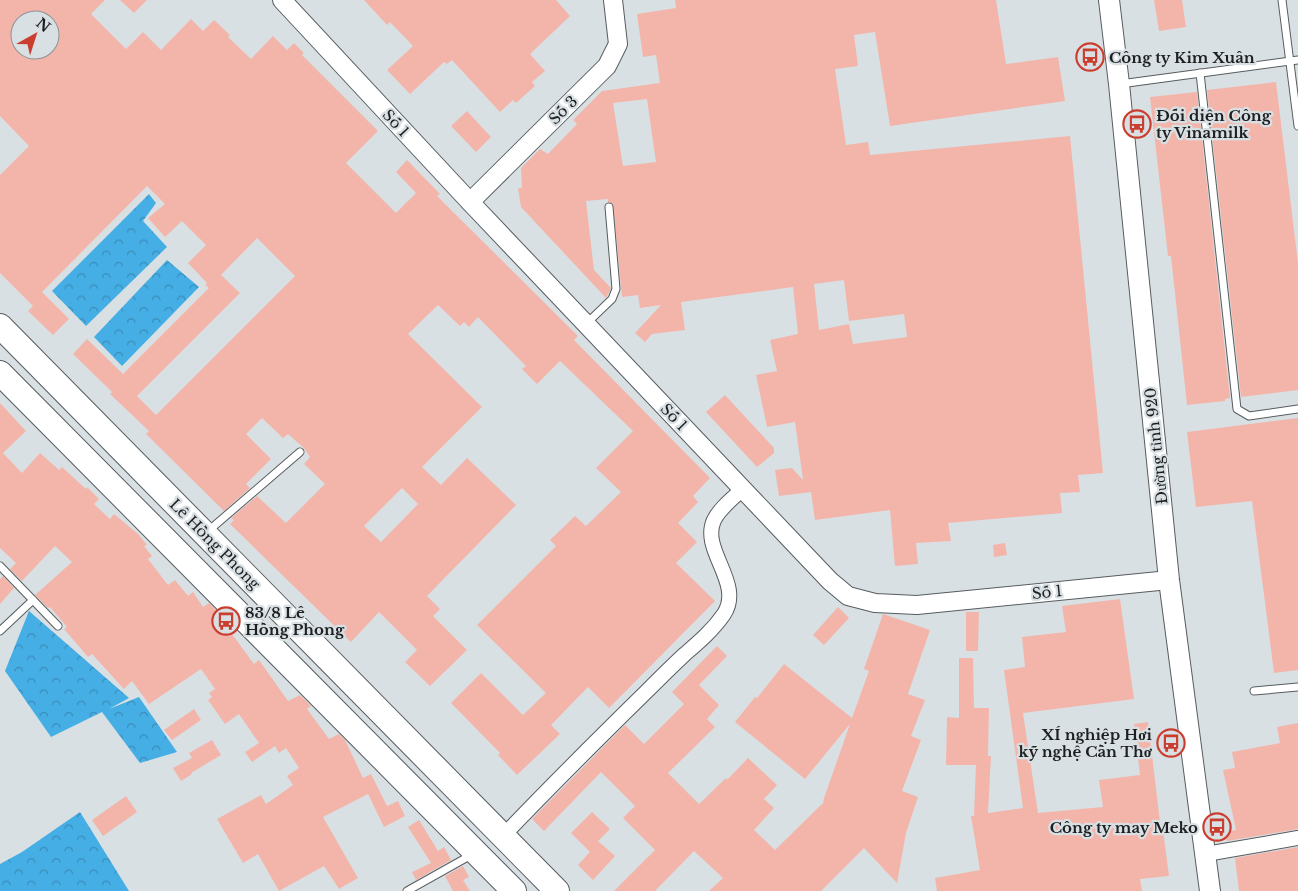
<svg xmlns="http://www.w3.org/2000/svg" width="1298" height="891" viewBox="0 0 1298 891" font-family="'Libre Baskerville',serif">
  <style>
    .forest { fill: url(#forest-crowns) }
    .building { fill: #f3b5aa; fill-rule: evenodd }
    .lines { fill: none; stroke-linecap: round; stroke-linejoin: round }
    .service-casing { stroke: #565c5f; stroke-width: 9 }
    .minor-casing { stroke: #565c5f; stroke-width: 16 }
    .tertiary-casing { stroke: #565c5f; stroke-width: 20 }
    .secondary-casing { stroke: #565c5f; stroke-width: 22 }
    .trunk-casing { stroke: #565c5f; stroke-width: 26 }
    .service { stroke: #fff; stroke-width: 7 }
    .minor { stroke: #fff; stroke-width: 14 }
    .tertiary { stroke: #fff; stroke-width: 18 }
    .secondary { stroke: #fff; stroke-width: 20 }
    .trunk { stroke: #fff; stroke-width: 24 }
    .labels { text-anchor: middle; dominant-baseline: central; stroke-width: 4.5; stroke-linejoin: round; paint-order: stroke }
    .poi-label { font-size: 15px; font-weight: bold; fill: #1d1f21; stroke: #d9e0e4; text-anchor: start }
    .street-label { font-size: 15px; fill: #1d1f21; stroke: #d9e0e4 }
  </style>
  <defs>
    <pattern id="forest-crowns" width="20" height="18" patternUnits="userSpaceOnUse" patternTransform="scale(1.25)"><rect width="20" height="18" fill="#45aee5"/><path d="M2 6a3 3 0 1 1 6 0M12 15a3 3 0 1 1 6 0" fill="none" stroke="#398db9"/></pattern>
  </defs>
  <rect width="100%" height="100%" fill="#d9e0e4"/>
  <g class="forest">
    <polygon points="149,194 156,203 143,221 167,247 86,326 52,291"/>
    <polygon points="167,260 199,287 122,366 94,337"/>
    <polygon points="29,611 129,698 109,709 139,697 177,752 140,763 102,712 51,737 5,671"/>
    <polygon points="80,812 129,891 0,891 0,864 22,852"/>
  </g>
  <g class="building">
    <path d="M0,0H105L91,14L126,49L143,32L161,50L191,19L203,31L214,20L230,35L228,37L251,59L273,36L287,50L294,43L304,53L302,55L378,131L346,163L396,213L416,193L396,172L407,160L440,194L437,196L578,336L574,340L710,478L693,496L698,502L678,523L697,542L676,563L715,601L609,708L588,687L551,725L560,734L517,775L498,755L500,753L451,703L481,673L523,715L546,693L477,625L556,546L550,540L575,516L586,526L621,492L596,468L633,431L560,361L537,384L522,369L526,366L478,317L469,327L464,322L460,326L438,305L408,334L482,407L422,467L441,485L467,458L516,505L427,596L440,609L433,616L467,650L430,686L405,662L417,650L379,612L351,642L230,524L234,520L231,518L257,496L286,523L325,484L304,464L310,457L304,448L288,434L283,438L262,418L246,434L271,459L246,484L250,488L224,511L146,434L149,431L110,394L112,392L73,354L87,339L123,374L209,288L205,285L207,283L188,263L206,245L182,221L165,237L148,218L165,204L147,186L42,292L69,319L53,335L28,311L33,306L0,273V175L29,146L0,116ZM20,20H50V50H20ZM257,238L295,276L156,415L137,396L240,293L221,275ZM402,488L418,504L381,542L364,526Z"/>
    <polygon points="120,0 147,0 134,13"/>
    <polygon points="364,0 556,0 570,16 530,54 545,71 532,82 535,86 516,103 513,100 500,112 452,60 447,64 444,62 410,94 387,70 413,46 390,22 387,25"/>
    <path d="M675,0H996L1006,64L1058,57L1065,101L890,126L875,32L854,35L858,66L835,69L846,145L868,142L870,155L1070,136L1103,473L1078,475L1080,492L1060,493L1062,513L948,523L951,541L916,543L918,564L895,566L890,510L815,520L811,492L779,496L775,470L792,468L803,480L795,422L767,427L756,375L777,371L770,340L798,334L793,287L681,302L685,330L652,334L645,342L635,333L661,305L640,308L638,295L622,297L613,204L608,202V199L586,201L594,270L611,288L606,298L521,207L518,188H522L521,168L540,149L548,154L577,124L573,120L602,91L660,83L656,55L643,57L637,14L676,8ZM647,99L656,162L623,166L613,103ZM844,280L849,321L904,314L907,337L853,344L849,324L819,330L814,284Z"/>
    <polygon points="1154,0 1182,0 1186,27 1159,31"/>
    <polygon points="1276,82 1298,263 1298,390 1241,397 1207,90"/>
    <polygon points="1197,92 1230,398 1225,399 1225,401 1187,405 1171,256 1168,256 1150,97"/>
    <polygon points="467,111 491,137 476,152 451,126"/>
    <polygon points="725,395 774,448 774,453 757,467 706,412"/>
    <polygon points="0,403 26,431 3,453 22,473 40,453 59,470 62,467 86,489 87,487 99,499 94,504 110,519 114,514 138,534 147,545 144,546 152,556 148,559 168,585 175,580 188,596 193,592 203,607 209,603 217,611 214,613 229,636 232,634 254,664 259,660 288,701 300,695 311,706 307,709 329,739 339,734 345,740 363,778 371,774 387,806 398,801 405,816 384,827 368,794 323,817 358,878 339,889 324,866 279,891 258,854 243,863 217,819 261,795 266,804 293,785 287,776 299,768 286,748 279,753 275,746 252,762 245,752 259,743 239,714 225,724 208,700 212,697 209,693 215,689 201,669 149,704 132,681 124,689 92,654 88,657 64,629 67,627 50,607 48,608 35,595 72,562 55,546 22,581 10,569 16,563 0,548"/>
    <polygon points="1298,418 1298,670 1274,673 1252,501 1196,507 1187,432"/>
    <polygon points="1005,543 1007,555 994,557 993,545"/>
    <polygon points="3,576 14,588 0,604 0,579"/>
    <polygon points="1120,599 1134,699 1023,713 1038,813 1103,807 1099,780 1140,775 1134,724 1148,722 1161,830 1163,830 1169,876 1140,879 1142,891 937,891 935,878 980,870 971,816 974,816 976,765 946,765 947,717 959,718 959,658 973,658 974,708 989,708 988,756 991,756 988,813 1023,808 1004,670 1025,667 1022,637 1066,632 1062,606"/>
    <polygon points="838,607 849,618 824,645 813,635"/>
    <polygon points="966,612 979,612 978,651 966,651"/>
    <polygon points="883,614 930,630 908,694 925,700 911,736 921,740 902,791 918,797 906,833 897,883 864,848 821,891 709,891 723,878 694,851 655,891 614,891 655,850 623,818 635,806 601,772 544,831 532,819 625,725 644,744 684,704 672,692 717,646 727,656 699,685 719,705 707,719 715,727 668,773 699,804 726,778 727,780 748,758 777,785 764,799 774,808 754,830 775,850 824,802 823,801 850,724 805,779 735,722 755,697 757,698 784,664 852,718 869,671 864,669"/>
    <polygon points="194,709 201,720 172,740 164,730"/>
    <polygon points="1298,723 1298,829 1227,841 1225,832 1236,830 1223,770 1235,768 1232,752 1280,743 1277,727"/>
    <polygon points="212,740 221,755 191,773 192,774 181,781 173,768 192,758 189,753"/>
    <polygon points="126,796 137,812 103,836 92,820"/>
    <polygon points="592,812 610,829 598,841 615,856 593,880 578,865 590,852 571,833"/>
    <polygon points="419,820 438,851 444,847 451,860 416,880 412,872 431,863 408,827"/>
    <polygon points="1298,847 1298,891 1239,891 1235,858"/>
    <polygon points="463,866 469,877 463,880 470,891 453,891 445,876"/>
  </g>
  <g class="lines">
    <g class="service-casing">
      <g id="service">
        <polyline points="1282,0 1298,126"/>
        <polyline points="1200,73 1237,409 1249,416 1298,409"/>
        <polyline points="1120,84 1298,60"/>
        <polyline points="586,324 612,299 616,289 609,207"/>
        <polyline points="207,532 300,452"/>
        <polyline points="0,566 58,626"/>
        <polyline points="0,631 33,600"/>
        <polyline points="1254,691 1298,687"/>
        <polyline points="407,891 473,854"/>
      </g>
    </g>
    <g class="minor-casing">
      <g id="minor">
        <path d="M503,836C550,787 598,739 647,691C659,679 672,666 685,654C699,642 713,630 724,614C744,583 700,550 714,520C720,508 733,498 743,489"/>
        <polyline points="1206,854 1298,838"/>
      </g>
    </g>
    <g class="tertiary-casing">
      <g id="tertiary">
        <polyline points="282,0 470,202 830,581 848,596 875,603 917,605 1169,580"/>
        <polyline points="470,202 607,66 618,44 613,0"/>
      </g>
    </g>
    <g class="secondary-casing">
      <polyline id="secondary" points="1109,0 1119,84 1169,580 1210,891"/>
    </g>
    <g class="trunk-casing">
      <g id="trunk">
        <polyline points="0,326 557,891"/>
        <polyline points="0,373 514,891"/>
      </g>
    </g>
    <use href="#service" class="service"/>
    <use href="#minor" class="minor"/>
    <use href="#tertiary" class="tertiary"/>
    <use href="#secondary" class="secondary"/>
    <use href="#trunk" class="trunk"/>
  </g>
  <defs>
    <g id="bus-ring" transform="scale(1.4375)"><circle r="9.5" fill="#d9e0e4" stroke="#ca3d2f" stroke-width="1.5"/><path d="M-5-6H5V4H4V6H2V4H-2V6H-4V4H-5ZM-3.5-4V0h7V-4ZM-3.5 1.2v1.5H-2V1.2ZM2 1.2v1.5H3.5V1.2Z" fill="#ca3d2f"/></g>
  </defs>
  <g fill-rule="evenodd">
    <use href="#bus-ring" x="1090" y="57"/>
    <use href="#bus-ring" x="1137" y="124"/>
    <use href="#bus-ring" x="226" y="621"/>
    <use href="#bus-ring" x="1171" y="743"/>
    <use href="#bus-ring" x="1217" y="827"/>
  </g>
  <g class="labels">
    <g class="poi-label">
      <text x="1109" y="57">Công ty Kim Xuân</text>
      <text x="1156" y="115">Đối diện Công<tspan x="1156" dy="17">ty Vinamilk</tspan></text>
      <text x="245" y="612">83/8 Lê<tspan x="245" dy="17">Hồng Phong</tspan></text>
      <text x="1152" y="734" text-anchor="end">XÍ nghiệp Hơi<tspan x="1152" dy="17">kỹ nghệ Cần Thơ</tspan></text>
      <text x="1198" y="827" text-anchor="end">Công ty may Meko</text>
    </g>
    <g class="street-label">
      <text transform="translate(563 110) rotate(-45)">Số 3</text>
      <text transform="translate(396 123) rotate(47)">Số 1</text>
      <text transform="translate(674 417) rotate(46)">Số 1</text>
      <text transform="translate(1156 446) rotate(-96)">Đường tỉnh 920</text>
      <text transform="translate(215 544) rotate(45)">Lê Hồng Phong</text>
      <text transform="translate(1047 592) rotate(-6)">Số 1</text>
    </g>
  </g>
  <g transform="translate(35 35) rotate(39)"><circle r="24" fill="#d9e0e4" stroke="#8e9396"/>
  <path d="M0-4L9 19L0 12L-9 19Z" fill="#ca3d2f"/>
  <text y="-8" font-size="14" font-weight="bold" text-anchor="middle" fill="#1d1f21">N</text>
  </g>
</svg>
